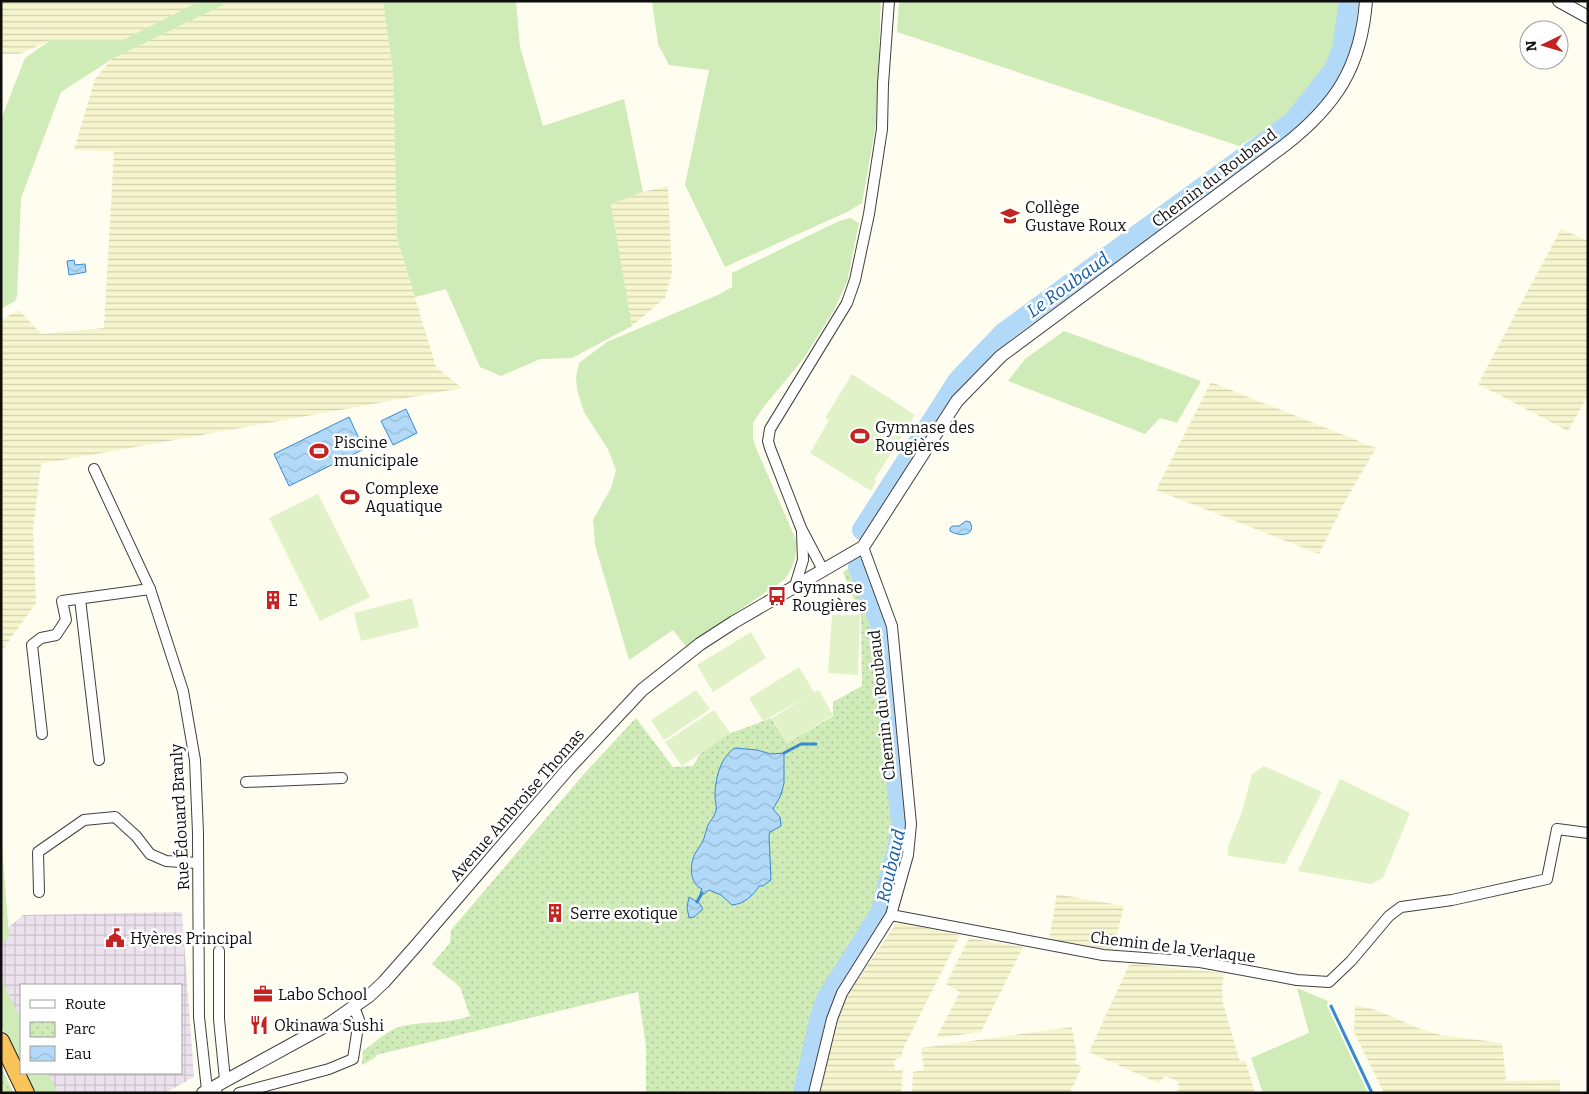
<svg xmlns="http://www.w3.org/2000/svg" width="1589" height="1094" viewBox="0 0 1589 1094" font-family="Bitter,serif">
  <style>
    .industrial { fill: url(#industrial-grid) }
    .farmland { fill: url(#farmland-rules) }
    .grass { fill: #cfebb7 }
    .park { fill: url(#park-dots) }
    .pitch { fill: #e1f2c9 }
    .water { fill: url(#water-waves); stroke: #368ad2 }
    .lines { fill: none; stroke-linecap: round; stroke-linejoin: round }
    .stream { stroke: #368ad2; stroke-width: 3 }
    .river { stroke: #b2daf8; stroke-width: 20 }
    .minor-casing { stroke: #414141; stroke-width: 12 }
    .tertiary-casing { stroke: #414141; stroke-width: 14 }
    .trunk-casing { stroke: #1f1f1f; stroke-width: 18 }
    .minor { stroke: #fff; stroke-width: 10 }
    .tertiary { stroke: #fff; stroke-width: 12 }
    .trunk { stroke: #fbc45a; stroke-width: 16 }
    .labels { text-anchor: middle; dominant-baseline: central; stroke-width: 5; stroke-linejoin: round; paint-order: stroke }
    .street-label { font-size: 16px; fill: #0e0e0e; stroke: #fff }
    .poi-label { font-size: 16px; fill: #0e0e0e; stroke: #fff; text-anchor: start }
    .water-label { font-size: 18px; font-style: italic; fill: #135ca4; stroke: #fff }
  </style>
  <defs>
    <pattern id="industrial-grid" width="8" height="8" patternUnits="userSpaceOnUse" patternTransform="scale(1.25)"><rect width="8" height="8" fill="#ece2ed"/><path d="M0 4h8M4 0v8" fill="none" stroke="#c9c1ca"/></pattern>
    <pattern id="farmland-rules" width="6" height="5" patternUnits="userSpaceOnUse" patternTransform="scale(1.25)"><rect width="6" height="5" fill="#f6f5ce"/><path d="M0 2.5h6" fill="none" stroke="#d2d1b0"/></pattern>
    <pattern id="park-dots" width="8" height="8" patternUnits="userSpaceOnUse" patternTransform="scale(1.25)"><rect width="8" height="8" fill="#cfebb7"/><path d="M2 2h.1M6 6h.1" fill="none" stroke="#b1c89c" stroke-width="1.8" stroke-linecap="round"/></pattern>
    <pattern id="water-waves" width="16" height="10" patternUnits="userSpaceOnUse" patternTransform="scale(1.25)"><rect width="16" height="10" fill="#b2daf8"/><path d="M0 5q4-4 8 0t8 0" fill="none" stroke="#98bad3"/></pattern>
  </defs>
  <rect width="100%" height="100%" fill="#fffdef"/>
  <polygon class="industrial" points="182,912 194,1077 165,1093 56,1093 46,1073 181,1073 181,985 21,985 21,1025 1,984 1,934 23,915"/>
  <g class="farmland">
    <polygon points="1,1 200,1 123,40 51,40 19,54 1,54"/>
    <polygon points="231,1 383,1 393,71 397,238 436,367 462,388 41,464 33,530 36,603 1,652 1,320 19,310 41,334 104,328 114,151 74,150 95,79 112,59"/>
    <polygon points="668,186 672,273 665,298 632,326 611,204 643,192"/>
    <polygon points="1561,229 1588,241 1588,395 1568,431 1478,384"/>
    <polygon points="1211,382 1376,448 1343,505 1319,554 1156,490"/>
    <polygon points="1057,894 1124,906 1113,950 1049,940"/>
    <polygon points="901,923 960,935 904,1047 901,1057 893,1061 896,1071 903,1068 901,1093 820,1093 832,1037 847,995 896,924"/>
    <polygon points="969,938 1023,947 981,1032 936,1038 960,992 946,984"/>
    <polygon points="1134,964 1224,973 1222,988 1223,1003 1240,1062 1245,1060 1255,1093 1173,1093 1180,1089 1177,1081 1165,1076 1158,1083 1089,1052 1129,965"/>
    <polygon points="1355,1005 1376,1010 1423,1030 1441,1035 1502,1043 1506,1081 1560,1080 1560,1093 1384,1093 1354,1032"/>
    <polygon points="1072,1027 1077,1058 1074,1063 1082,1067 1070,1093 912,1093 913,1072 924,1070 921,1048"/>
  </g>
  <g class="grass">
    <polygon points="200,1 231,1 112,59 61,92 21,198 17,296 15,301 1,309 1,119 25,58 51,40 123,40"/>
    <polygon points="383,1 516,1 520,47 543,126 624,99 643,192 611,204 632,326 572,358 540,359 501,376 480,367 446,289 415,297 397,238 393,71"/>
    <polygon points="652,1 881,1 876,124 862,203 847,212 725,267 685,185 709,70 669,65 658,44"/>
    <polygon points="899,1 1345,1 1339,44 1328,66 1288,116 1239,146 897,32"/>
    <path d="M850,218L859,223L847,282L834,310L804,358L762,409L753,423V438L756,448L796,540C797,556 794,568 784,580L686,646L673,630L629,660L595,545L593,520L611,488L616,470L608,449L584,412L577,390L576,376L579,363L607,342L720,294L732,287V273L839,221Z"/>
    <polygon points="1064,331 1201,381 1177,423 1160,418 1145,434 1008,381 1025,359"/>
    <polygon points="1,833 9,936 6,940 1,941"/>
    <polygon points="1,979 21,1019 21,1064 1,1026"/>
    <polygon points="1297,988 1328,1001 1327,1006 1368,1093 1263,1093 1251,1058 1309,1033"/>
    <polygon points="26,1073 48,1073 58,1093 36,1093"/>
  </g>
  <g class="park">
    <path d="M851,567L874,635L893,830C887,863 880,899 864,929C852,950 836,968 824,990C808,1019 803,1060 796,1093H646V1046L638,992L376,1055V1057L362,1065L363,1051C373,1044 384,1033 396,1028C420,1020 446,1025 470,1016L460,987L432,964L450,943L451,930L583,775L636,718L673,767L693,766L700,754L726,735L771,718L787,743L833,716V702L862,686L861,617L843,572Z"/>
    <polygon points="1,1067 14,1093 1,1093"/>
  </g>
  <g class="pitch">
    <polygon points="852,374 915,415 874,480 876,481 871,491 810,453 829,420 825,418"/>
    <polygon points="318,494 370,597 320,621 269,518"/>
    <polygon points="412,598 419,627 361,641 354,613"/>
    <polygon points="832,615 860,615 858,675 828,673"/>
    <polygon points="751,632 766,658 713,692 697,665"/>
    <polygon points="799,667 814,692 819,690 833,715 787,743 772,718 806,697 763,721 749,698"/>
    <polygon points="696,690 710,709 664,740 651,720"/>
    <polygon points="714,710 730,733 682,766 665,742"/>
    <polygon points="1264,766 1322,792 1285,864 1228,856 1228,847 1242,811 1252,774"/>
    <polygon points="1340,779 1410,813 1383,878 1371,884 1298,871"/>
  </g>
  <g class="water">
    <polygon points="74,260 75,265 85,264 86,272 69,275 67,261"/>
    <polygon points="406,409 417,433 393,445 381,421"/>
    <polygon points="349,417 364,449 289,486 274,454"/>
    <path d="M966,521L970,522C977,536 959,537 950,531V528L952,526H959Z"/>
    <path d="M735,748L757,750L771,754L784,753V783L781,795L773,809L780,817L781,826L770,832L769,835L771,880L763,886H759C753,896 744,904 732,905L721,895L709,890L704,894L700,893L702,889C689,883 689,864 696,852C698,849 700,846 702,843C705,837 706,830 708,825C711,820 714,817 716,811C717,806 715,801 715,796C715,780 720,757 735,748Z"/>
    <polygon points="689,897 699,903 703,909 694,917 689,918 687,907"/>
  </g>
  <g class="lines">
    <g class="stream">
      <polyline points="784,753 801,744 816,744"/>
      <polyline points="697,902 702,893"/>
      <polyline points="1331,1006 1372,1093"/>
    </g>
    <g class="river">
      <polyline points="862,530 958,380 1004,332 1293,121 1333,71 1342,50 1349,1"/>
      <polyline points="803,1093 820,1016 826,999 880,913 899,841 901,823 882,640 880,623 858,567"/>
    </g>
    <g class="minor-casing">
      <g id="minor">
        <polyline points="94,469 150,589 183,691 195,760 198,833 199,1017 207,1090 217,1093"/>
        <polyline points="823,570 801,528 770,448 768,441 770,429 847,303 855,280 869,214 882,129 883,84 889,1"/>
        <polyline points="795,586 803,560 802,532"/>
        <polyline points="80,599 99,760"/>
        <polyline points="42,734 32,645 41,638 56,635 66,620 62,601 150,589"/>
        <polyline points="246,782 342,778"/>
        <polyline points="39,892 38,852 84,820 115,817 136,836 150,854 166,861 198,863"/>
        <polyline points="891,915 1103,955 1200,962 1297,980 1329,982 1351,961 1389,916 1401,907 1452,900 1547,879 1557,829 1588,833"/>
        <polyline points="219,951 219,1019 225,1080"/>
        <polyline points="239,1093 329,1069 353,1059 359,1020 354,1007"/>
        <polyline points="814,1093 832,1019 842,993 891,915 908,855 911,824 892,626 863,547"/>
      </g>
    </g>
    <g class="tertiary-casing">
      <g id="tertiary">
        <polyline points="1559,1 1588,17"/>
        <path d="M203,1093L329,1024L369,996L384,982L414,948L568,769L642,690L700,644L734,622L863,547L957,401L1001,356L1285,145C1336,105 1361,67 1366,1"/>
      </g>
    </g>
    <g class="trunk-casing">
      <polyline id="trunk" points="1,1041 26,1093"/>
    </g>
    <use href="#minor" class="minor"/>
    <use href="#tertiary" class="tertiary"/>
    <use href="#trunk" class="trunk"/>
  </g>
  <defs>
    <g id="school-bare" transform="scale(1.5)"><path d="M0-5L7-2L0 1L-7-2ZM-4 1L0 2.5L4 1V4Q0 6-4 4Z" fill="#c32321" stroke="#fff" stroke-width="2.5" paint-order="stroke"/></g>
    <g id="stadium-bare" transform="scale(1.5)"><path d="M0-5a6.5 5 0 1 0 0 10a6.5 5 0 1 0 0-10ZM-3.5-1.8h7v3.6h-7Z" fill="#c32321" stroke="#fff" stroke-width="2.5" paint-order="stroke"/></g>
    <g id="bus-bare" transform="scale(1.5)"><path d="M-5-6H5V4H4V6H2V4H-2V6H-4V4H-5ZM-3.5-4V0h7V-4ZM-3.5 1.2v1.5H-2V1.2ZM2 1.2v1.5H3.5V1.2Z" fill="#c32321" stroke="#fff" stroke-width="2.5" paint-order="stroke"/></g>
    <g id="building-bare" transform="scale(1.5)"><path d="M-4-6H4V6H1V3H-1V6H-4ZM-2.5-4.3h1.7v1.8h-1.7ZM.8-4.3h1.7v1.8H.8ZM-2.5-1h1.7V.8h-1.7ZM.8-1h1.7V.8H.8Z" fill="#c32321" stroke="#fff" stroke-width="2.5" paint-order="stroke"/></g>
    <g id="civic-bare" transform="scale(1.5)"><path d="M-.6-6.5H3V-4.5H.6V-3L4-1V1h2V6H-6V1h2V-1L-.6-3ZM-1.2 2.5V6h2.4V2.5Z" fill="#c32321" stroke="#fff" stroke-width="2.5" paint-order="stroke"/></g>
    <g id="office-bare" transform="scale(1.5)"><path d="M-6-3h4V-5.5h4V-3h4V5H-6ZM-1-4.5V-3h2v-1.5ZM-6 0V1H6V0Z" fill="#c32321" stroke="#fff" stroke-width="2.5" paint-order="stroke"/></g>
    <g id="restaurant-bare" transform="scale(1.5)"><path d="M-5-6h1v4h1v-4h1v4h1v-4h1v5L-1.5 .5V6h-2V.5L-5-1ZM5-6V6H3V1.5H1.5Q1.5-4 5-6Z" fill="#c32321" stroke="#fff" stroke-width="2.5" paint-order="stroke"/></g>
  </defs>
  <g fill-rule="evenodd">
    <use href="#school-bare" x="1010" y="216"/>
    <use href="#stadium-bare" x="860" y="436"/>
    <use href="#stadium-bare" x="319" y="451"/>
    <use href="#stadium-bare" x="350" y="497"/>
    <use href="#bus-bare" x="777" y="596"/>
    <use href="#building-bare" x="273" y="600"/>
    <use href="#building-bare" x="555" y="913"/>
    <use href="#civic-bare" x="115" y="938"/>
    <use href="#office-bare" x="263" y="994"/>
    <use href="#restaurant-bare" x="259" y="1025"/>
  </g>
  <g class="labels">
    <g class="street-label">
      <text transform="translate(1214 178) rotate(-37)">Chemin du Roubaud</text>
      <text transform="translate(882 705) rotate(-96)">Chemin du Roubaud</text>
      <text transform="translate(517 805) rotate(-49)">Avenue Ambroise Thomas</text>
      <text transform="translate(180 817) rotate(-93)">Rue Édouard Branly</text>
      <text transform="translate(1173 947) rotate(7)">Chemin de la Verlaque</text>
    </g>
    <g class="poi-label">
      <text x="1025" y="207">Collège<tspan x="1025" dy="18">Gustave Roux</tspan></text>
      <text x="875" y="427">Gymnase des<tspan x="875" dy="18">Rougières</tspan></text>
      <text x="334" y="442">Piscine<tspan x="334" dy="18">municipale</tspan></text>
      <text x="365" y="488">Complexe<tspan x="365" dy="18">Aquatique</tspan></text>
      <text x="792" y="587">Gymnase<tspan x="792" dy="18">Rougières</tspan></text>
      <text x="288" y="600">E</text>
      <text x="570" y="913">Serre exotique</text>
      <text x="130" y="938">Hyères Principal</text>
      <text x="278" y="994">Labo School</text>
      <text x="274" y="1025">Okinawa Sushi</text>
    </g>
    <g class="water-label">
      <text transform="translate(1068 285) rotate(-36)">Le Roubaud</text>
      <text transform="translate(891 866) rotate(-77)">Roubaud</text>
    </g>
  </g>
  <rect width="1589" height="1094" fill="none" stroke="#0e0e0e" stroke-width="5"/>
  <rect x="20" y="984" width="162" height="90" fill="#ffffff" stroke="#9f9f9f"/>
  <rect x="30" y="1000" width="25" height="8" fill="#ffffff" stroke="#9f9f9f"/>
  <text x="65" y="1009" font-size="15" fill="#0e0e0e">Route</text>
  <rect x="30" y="1022" width="25" height="15" fill="url(#park-dots)" stroke="#9f9f9f"/>
  <text x="65" y="1034" font-size="15" fill="#0e0e0e">Parc</text>
  <rect x="30" y="1046" width="25" height="15" fill="url(#water-waves)" stroke="#9f9f9f"/>
  <text x="65" y="1059" font-size="15" fill="#0e0e0e">Eau</text>
  <g transform="translate(1544 45) rotate(265)"><circle r="24" fill="#ffffff" stroke="#9f9f9f"/>
  <path d="M0-4L9 19L0 12L-9 19Z" fill="#c32321"/>
  <text y="-8" font-size="14" font-weight="bold" text-anchor="middle" fill="#0e0e0e">N</text>
  </g>
</svg>
